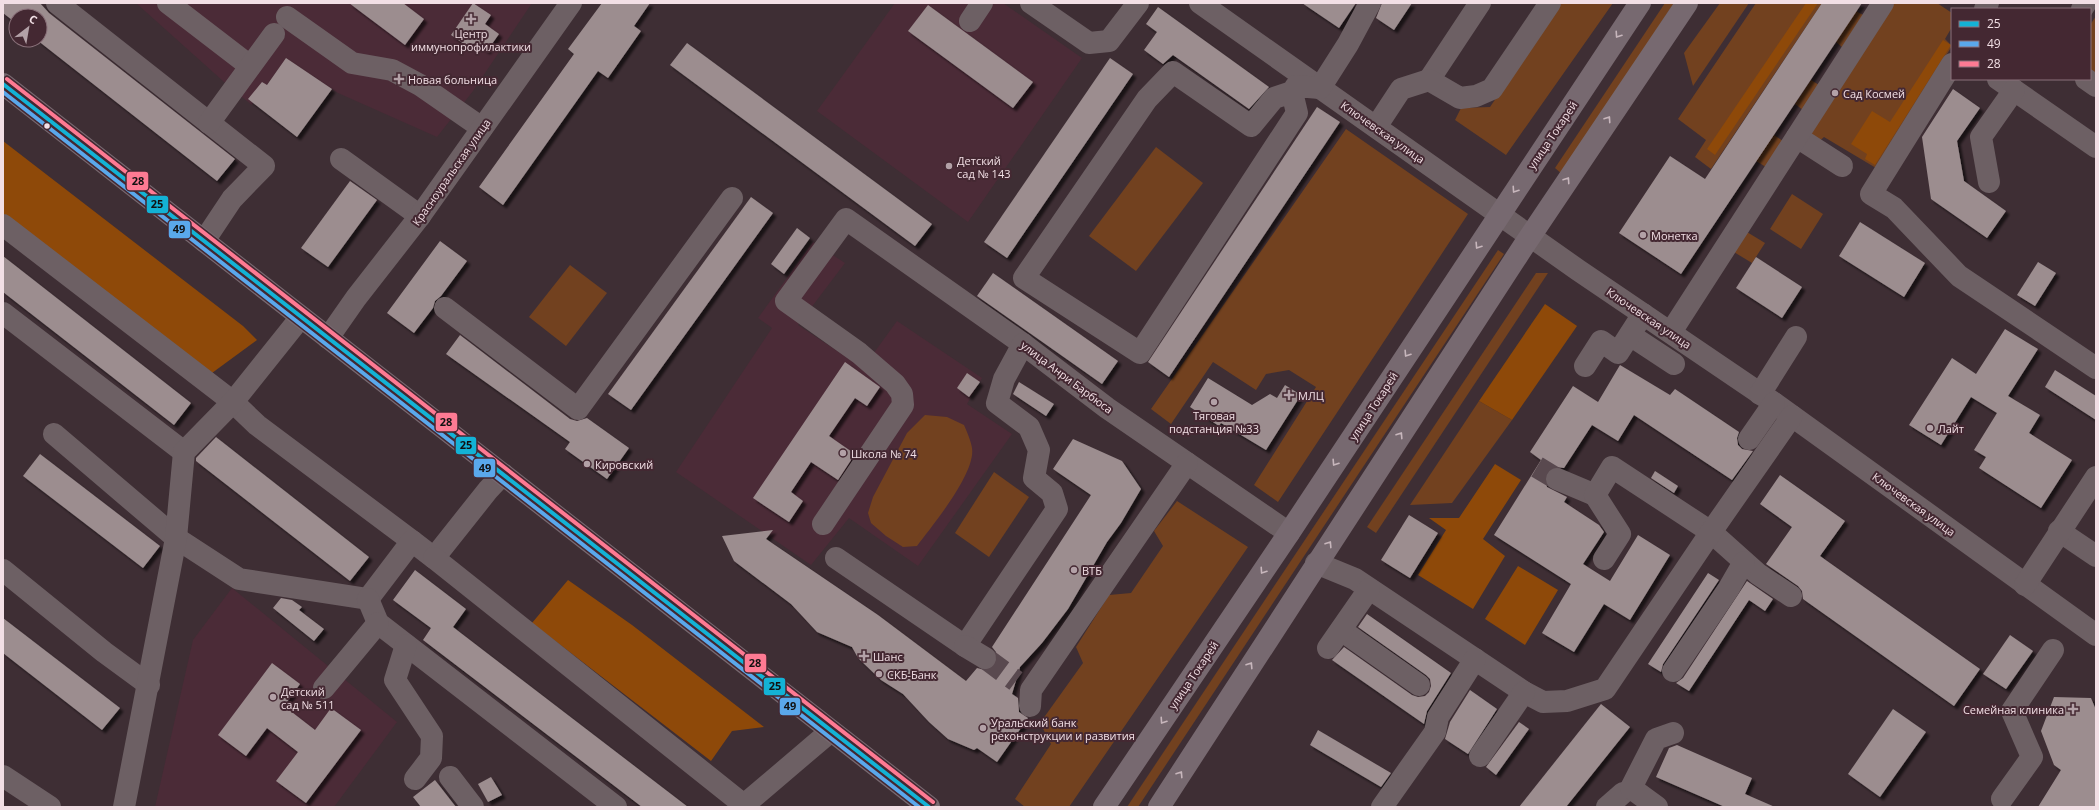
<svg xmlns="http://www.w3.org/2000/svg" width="2099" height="810" viewBox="0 0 2099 810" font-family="'Open Sans',sans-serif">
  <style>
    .built { fill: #4b2b37 }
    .green { fill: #72411f }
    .forest { fill: #8e4909 }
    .building { fill: #9c8d8f; filter: url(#shadow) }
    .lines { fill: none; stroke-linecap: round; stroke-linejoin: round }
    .minor-tunnel { stroke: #59494f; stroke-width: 22; stroke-dasharray: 22 11; stroke-linecap: butt }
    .minor { stroke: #6d6064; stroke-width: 22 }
    .major { stroke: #776970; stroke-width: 22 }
    .bus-1-casing { stroke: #442832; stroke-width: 7 }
    .bus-2-casing { stroke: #442832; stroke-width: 7 }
    .bus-3-casing { stroke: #442832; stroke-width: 7 }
    .bus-1 { stroke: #13b2d5; stroke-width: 4 }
    .bus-2 { stroke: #5aa8eb; stroke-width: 4 }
    .bus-3 { stroke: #fe7a93; stroke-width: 4 }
    .oneway { stroke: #c7b6bc }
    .poi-dot { fill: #b3a1a7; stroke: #442832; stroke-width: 1.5 }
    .bus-dot { fill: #f2dfe5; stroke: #442832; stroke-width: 1.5 }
    .labels { text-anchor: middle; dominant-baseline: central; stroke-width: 4; stroke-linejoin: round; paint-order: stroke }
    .poi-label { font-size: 11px; fill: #f2dfe5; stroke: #442832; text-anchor: start }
    .street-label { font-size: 11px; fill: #f2dfe5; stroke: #442832 }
    .line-badge { stroke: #442832; stroke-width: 1.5 }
    .pale-badge-label { font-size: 11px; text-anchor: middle; font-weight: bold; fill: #111 }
  </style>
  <defs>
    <filter id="shadow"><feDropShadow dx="3.5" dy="3.5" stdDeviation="1" flood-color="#0009"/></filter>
  </defs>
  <rect width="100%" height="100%" fill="#3e2e34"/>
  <g class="built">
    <polygon points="136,3 532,3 473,91 437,137 338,93 286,59 252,105 233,90"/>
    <polygon points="895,3 1003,3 1082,58 968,222 817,111"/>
    <polygon points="813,242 845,263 798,325 863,368 897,321 982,378 967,404 1012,434 918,566 849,518 811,565 676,472 772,328 758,318"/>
    <polygon points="232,588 397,722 334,807 155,807 193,640"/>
  </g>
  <g class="green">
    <polygon points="1561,3 1613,3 1506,155 1455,120 1461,108 1490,107"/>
    <polygon points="1665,3 1674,3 1562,174 1555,168"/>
    <polygon points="1720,3 1749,3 1693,86 1684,53"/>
    <polygon points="1756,3 1822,3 1711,169 1695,157 1706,140 1678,119"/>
    <polygon points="1889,3 1937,3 1952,13 1952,27 1945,39 1952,46 1876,168 1824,137 1816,144 1804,135"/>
    <polygon points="1856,11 1863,15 1842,47 1836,42"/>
    <polygon points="2096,16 2096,76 2090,71 2090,25"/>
    <polygon points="1811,80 1819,85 1803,110 1795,104"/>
    <polygon points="1346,129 1468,214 1278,502 1254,485 1316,387 1289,370 1266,374 1256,390 1213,362 1171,424 1151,409"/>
    <polygon points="1774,135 1783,141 1766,167 1756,161"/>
    <polygon points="1156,147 1203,183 1136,271 1089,236"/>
    <polygon points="1792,194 1823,214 1801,249 1770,229"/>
    <polygon points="1742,229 1765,243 1752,263 1729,249"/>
    <polygon points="1498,250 1504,254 1138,807 1127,807"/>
    <polygon points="570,265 607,293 566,346 529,317"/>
    <polygon points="1536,273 1548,273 1376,533 1367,527"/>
    <polygon points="1479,401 1512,420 1452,503 1410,505"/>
    <path d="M925,415L947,417L964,425C967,432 971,441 972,448C976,473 932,526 917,546L903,547L886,536L871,523L868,513L873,497L907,433Z"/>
    <polygon points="994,472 1029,497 989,557 955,533"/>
    <polygon points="1177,501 1248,547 1069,807 1025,807 1015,799 1051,744 1040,723 1083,663 1076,647 1109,595 1131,593 1163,546 1154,531"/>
  </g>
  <g class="forest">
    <polygon points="1806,3 1818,3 1715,155 1707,149"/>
    <polygon points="1943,40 1951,45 1875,165 1865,159 1867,154 1851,144 1872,111 1890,122"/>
    <polygon points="3,141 243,326 257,340 212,373 3,216"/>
    <polygon points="1545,304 1577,326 1512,420 1479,401"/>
    <polygon points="1495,464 1521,480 1483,539 1505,556 1473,609 1418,575 1446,530 1429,518 1459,518"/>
    <polygon points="1518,566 1558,590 1525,645 1485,619"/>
    <polygon points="568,580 632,625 764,727 732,731 711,761 532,623"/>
  </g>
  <g class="building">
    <polygon points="3,3 40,3 49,13 235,159 217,181 37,40 40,40 40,16 16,16 16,23 3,13"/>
    <polygon points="349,3 403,3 424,19 405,45"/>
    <polygon points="473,3 491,15 485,24 499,34 487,51 474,43 470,48 451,35"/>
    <polygon points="602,3 650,3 634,26 641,31 608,78 598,71 503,205 479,187 574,54 568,49"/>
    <polygon points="1302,3 1356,3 1339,28"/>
    <polygon points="1382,3 1412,3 1394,30 1376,18"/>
    <polygon points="1822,3 1862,3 1681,274 1619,233 1670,156 1705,179"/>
    <polygon points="928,5 1033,82 1013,108 908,31"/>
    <polygon points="1158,7 1269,87 1249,109 1173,55 1163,64 1144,50 1157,32 1146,24"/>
    <polygon points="687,43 932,224 915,246 670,65"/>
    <polygon points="286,58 332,89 297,137 248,99 262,82 267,85"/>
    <polygon points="1110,58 1133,74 1007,258 984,242"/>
    <polygon points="1953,89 1980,108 1957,141 1964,181 2006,211 1987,238 1931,199 1922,137"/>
    <polygon points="1317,107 1340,122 1169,377 1148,362"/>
    <polygon points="350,181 377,200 328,267 301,248"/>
    <polygon points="751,197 773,213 631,410 608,394"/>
    <polygon points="1860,222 1925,263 1904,297 1839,256"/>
    <polygon points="797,228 810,238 784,274 771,264"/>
    <polygon points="440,241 467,261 441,296 435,301 433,308 414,333 387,313"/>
    <polygon points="3,256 191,403 174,425 3,292"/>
    <polygon points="1756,257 1802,287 1782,318 1736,288"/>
    <polygon points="2038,262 2056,273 2035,306 2017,295"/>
    <polygon points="993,273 1118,361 1102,384 977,296"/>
    <polygon points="2005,329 2038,349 2008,396 2040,415 2029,433 2072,460 2041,508 1979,468 1986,457 1974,450 1997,413 1971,397 1941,445 1909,425 1952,358 1976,374"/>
    <polygon points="460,335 570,419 577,421 587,418 629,448 607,479 565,449 570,442 446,354"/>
    <polygon points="845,362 880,387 867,406 855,398 829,436 855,454 838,480 811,462 791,492 803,501 789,522 753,498"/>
    <polygon points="1620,365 1670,395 1675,389 1739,432 1737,438 1738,445 1742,449 1753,451 1732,480 1634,415 1618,441 1592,425 1564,468 1556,467 1549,469 1546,474 1545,480 1547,487 1567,497 1564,502 1599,525 1604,532 1583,564 1610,581 1638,535 1670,555 1630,620 1604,604 1574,652 1542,633 1571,584 1494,535 1541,460 1530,452 1573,386 1598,402"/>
    <polygon points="2055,370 2096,396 2096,420 2045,387"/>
    <polygon points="967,373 980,382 969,397 957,388"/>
    <polygon points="1208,378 1252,405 1270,394 1277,398 1285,385 1301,395 1266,450 1221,423 1219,426 1190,407"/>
    <polygon points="1019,382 1054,404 1046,416 1013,394"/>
    <polygon points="216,437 369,557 350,581 196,461 196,458"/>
    <polygon points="1073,439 1122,461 1141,489 1121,523 1107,542 1068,609 1042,643 1020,667 1012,694 1018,698 1019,712 1028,718 997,762 977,748 974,750 948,739 929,722 903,694 881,680 858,658 852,647 817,632 791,604 734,561 722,536 773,530 766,539 878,615 966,681 977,668 985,670 991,669 995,665 997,658 996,652 992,647 1091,495 1053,469"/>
    <polygon points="40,454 160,546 143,568 23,476"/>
    <polygon points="1655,471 1678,486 1674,493 1651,478"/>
    <polygon points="1780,475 1845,521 1820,556 1980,669 1954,706 1803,599 1802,591 1798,586 1766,564 1792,527 1760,504"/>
    <polygon points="1409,515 1438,533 1410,578 1381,560"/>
    <polygon points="415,570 466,609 453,627 688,807 642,807 423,640 431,628 393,600"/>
    <polygon points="1708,573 1719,580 1663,664 1661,672 1648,664"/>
    <polygon points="1747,581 1773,599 1765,611 1749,600 1689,691 1676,683 1683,678"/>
    <polygon points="281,598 292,600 302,607 299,610 324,629 314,641 273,608"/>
    <polygon points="1367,614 1451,673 1427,711 1424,724 1332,660 1344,647 1412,695 1418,697 1425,696 1429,692 1431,686 1430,679 1426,675 1358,627"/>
    <polygon points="3,618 120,708 102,730 3,653"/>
    <polygon points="2010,635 2033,651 2006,689 1983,674"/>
    <polygon points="272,663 300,684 284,706 315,730 331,708 361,730 306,803 276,781 298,752 267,728 246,756 218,735"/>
    <polygon points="1470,690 1497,709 1468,754 1445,739 1450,722"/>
    <polygon points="2054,697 2091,698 2096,710 2096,807 2038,807 2061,770 2054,765 2041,731"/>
    <polygon points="1601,704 1630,727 1566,807 1519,807"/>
    <polygon points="1893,709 1926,732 1880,797 1848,774"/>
    <polygon points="1519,722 1529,729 1496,775 1486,767"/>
    <polygon points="1318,730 1391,773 1381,787 1310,745"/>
    <polygon points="1677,745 1752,778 1745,794 1775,807 1725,807 1656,777 1669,748"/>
    <polygon points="491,777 502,795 488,802 478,784"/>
    <polygon points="435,780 456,807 421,807 413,797"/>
  </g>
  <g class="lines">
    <g class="minor-tunnel">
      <polyline points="1537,467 1557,479"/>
      <polyline points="985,658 1016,681"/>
    </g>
    <g class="minor">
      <polyline points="57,3 264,166 232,199 204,241"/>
      <polyline points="168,3 250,66"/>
      <polyline points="1031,3 1089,43 1109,41 1138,3"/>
      <polyline points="1200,3 1578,270 1774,403 2096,635"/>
      <polyline points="1985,9 1988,3"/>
      <polyline points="2082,9 2086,3"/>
      <polyline points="287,17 352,63 392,70 420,85 482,128"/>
      <polyline points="970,21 982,3"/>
      <polyline points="1952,64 1871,194 1894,208 1959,276 2096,368"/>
      <polyline points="1998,79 2096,147"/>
      <polyline points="2086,79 2096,86"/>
      <polyline points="1429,80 1480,3"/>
      <polyline points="1292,92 1274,98 1251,126 1173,72 1147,99 1024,278 1140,353 1297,113 1292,92 1296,86 1320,88 1348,44 1370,3"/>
      <polyline points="209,123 274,34"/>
      <polyline points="1376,127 1401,89 1429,80 1460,98 1476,96 1492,89 1550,3"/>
      <polyline points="1797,137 1842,166"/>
      <polyline points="341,159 420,216"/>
      <polyline points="1989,182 1981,137 2014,90"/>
      <polyline points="3,225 233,402 257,425 412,541"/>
      <polyline points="445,308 578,409 732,198"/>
      <polyline points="3,313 184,452"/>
      <polyline points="1671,332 1883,3"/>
      <polyline points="1630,335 1674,364"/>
      <polyline points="328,338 356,298 420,216 571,3"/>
      <polyline points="1585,366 1601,341 1618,353 1643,314"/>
      <polyline points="1760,394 1796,337"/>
      <polyline points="54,434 176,538 239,579 368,599 412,541 434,558 488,490 503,474"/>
      <polyline points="1749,439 1774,403"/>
      <polyline points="1557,479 1595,495"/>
      <polyline points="823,524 903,405 902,394 895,384 859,353 786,301 846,219 1023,344 1107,408 1289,533"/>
      <polyline points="2059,531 2096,556"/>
      <polyline points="434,558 744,805 831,731"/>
      <polyline points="836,558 965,646 1057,509 1052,493 1034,478 1039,450 1029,427 997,403 1004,379 1023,344"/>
      <polyline points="1604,559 1620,534 1595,495 1612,467 1711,532 1758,574 1791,596"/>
      <polyline points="1316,563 1355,579 1524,692 1543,702 1567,701 1605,689 1711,532 1792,416"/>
      <polyline points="3,570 104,652 149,685"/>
      <polyline points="2025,585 2096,477"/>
      <polyline points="368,599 378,623 616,807"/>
      <polyline points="1341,630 1419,685"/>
      <polyline points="406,645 395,680 432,736 431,758 415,779"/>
      <polyline points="965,646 985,658"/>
      <polyline points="1328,648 1369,589"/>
      <polyline points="1673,671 1729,588 1744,562"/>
      <polyline points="324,688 378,623"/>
      <polyline points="1030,706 1031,690 1187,463"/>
      <polyline points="1480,756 1524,692"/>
      <polyline points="3,776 50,807"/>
      <polyline points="450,777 473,807"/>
      <polyline points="2002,799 2032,757 2012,711 2053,650"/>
      <polyline points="124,807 176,538 184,452 233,402 301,317"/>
      <polyline points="1382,807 1435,732 1438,717 1475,659"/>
      <polyline points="1607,807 1623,793"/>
      <polyline points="1657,807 1631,788 1656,739 1673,733"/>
    </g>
    <g class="major">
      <polyline points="3,84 929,807"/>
      <polyline points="1104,807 1289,533 1640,3"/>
      <polyline points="1159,807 1523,247 1687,3"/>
    </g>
    <g class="bus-1-casing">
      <polyline id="bus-1" points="3,84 929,807"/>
    </g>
    <g class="bus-2-casing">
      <polyline id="bus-2" points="3,92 919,807"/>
    </g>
    <g class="bus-3-casing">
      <polyline id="bus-3" points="7,79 933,802"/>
    </g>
    <use href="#bus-1" class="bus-1"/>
    <use href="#bus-2" class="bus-2"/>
    <use href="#bus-3" class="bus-3"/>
  </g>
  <defs><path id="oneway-chevron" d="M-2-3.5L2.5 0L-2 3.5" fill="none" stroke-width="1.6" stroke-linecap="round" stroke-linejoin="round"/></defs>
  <g class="oneway">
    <use href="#oneway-chevron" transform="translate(1618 35) rotate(124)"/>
    <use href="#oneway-chevron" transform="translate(1608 119) rotate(-56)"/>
    <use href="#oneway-chevron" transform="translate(1567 180) rotate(-56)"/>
    <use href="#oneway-chevron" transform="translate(1515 190) rotate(124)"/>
    <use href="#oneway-chevron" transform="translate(1478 246) rotate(123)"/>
    <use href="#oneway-chevron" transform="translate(1407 354) rotate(123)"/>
    <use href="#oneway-chevron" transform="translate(1400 435) rotate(-57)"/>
    <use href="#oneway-chevron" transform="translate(1335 463) rotate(123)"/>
    <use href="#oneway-chevron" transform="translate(1329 544) rotate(-57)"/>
    <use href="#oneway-chevron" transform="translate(1263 571) rotate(124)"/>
    <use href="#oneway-chevron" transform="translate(1250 665) rotate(-57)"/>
    <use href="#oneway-chevron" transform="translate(1163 721) rotate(124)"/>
    <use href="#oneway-chevron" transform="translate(1180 774) rotate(-57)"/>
  </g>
  <g class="poi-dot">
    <path d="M469 13h4v4h4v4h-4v4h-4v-4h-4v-4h4z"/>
    <path d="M397 73h4v4h4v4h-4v4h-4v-4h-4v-4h4z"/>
    <circle cx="1835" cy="93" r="4"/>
    <circle cx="949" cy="166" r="4"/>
    <circle cx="1643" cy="235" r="4"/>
    <path d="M1287 389h4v4h4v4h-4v4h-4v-4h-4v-4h4z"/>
    <circle cx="1214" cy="402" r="4"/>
    <circle cx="1930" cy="428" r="4"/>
    <circle cx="843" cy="453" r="4"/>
    <circle cx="587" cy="464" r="4"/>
    <circle cx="1074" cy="570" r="4"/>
    <path d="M862 650h4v4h4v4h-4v4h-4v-4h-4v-4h4z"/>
    <circle cx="879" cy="674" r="4"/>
    <circle cx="273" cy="697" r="4"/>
    <path d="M2071 703h4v4h4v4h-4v4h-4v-4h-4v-4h4z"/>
    <circle cx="983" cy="728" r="4"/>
  </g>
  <circle class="bus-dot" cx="47" cy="126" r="3.5"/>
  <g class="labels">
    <g class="poi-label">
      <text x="471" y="33" text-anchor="middle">Центр<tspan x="471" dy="13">иммунопрофилактики</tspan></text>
      <text x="408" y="79">Новая больница</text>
      <text x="1843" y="93">Сад Космей</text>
      <text x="957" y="160">Детский<tspan x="957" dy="13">сад № 143</tspan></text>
      <text x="1651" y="235">Монетка</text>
      <text x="1298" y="395">МЛЦ</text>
      <text x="1214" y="415" text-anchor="middle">Тяговая<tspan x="1214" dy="13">подстанция №33</tspan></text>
      <text x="1938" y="428">Лайт</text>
      <text x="851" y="453">Школа № 74</text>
      <text x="595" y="464">Кировский</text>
      <text x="1082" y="570">ВТБ</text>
      <text x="873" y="656">Шанс</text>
      <text x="887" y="674">СКБ-Банк</text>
      <text x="281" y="691">Детский<tspan x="281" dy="13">сад № 511</tspan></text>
      <text x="2064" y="709" text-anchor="end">Семейная клиника</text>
      <text x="991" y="722">Уральский банк<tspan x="991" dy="13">реконструкции и развития</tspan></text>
    </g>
    <g class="street-label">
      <text transform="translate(1383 132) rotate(35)">Ключевская улица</text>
      <text transform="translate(1552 135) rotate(-56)">улица Токарей</text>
      <text transform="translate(451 172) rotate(-55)">Красноуральская улица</text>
      <text transform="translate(1649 318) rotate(34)">Ключевская улица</text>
      <text transform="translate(1067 377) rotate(37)">улица Анри Барбюса</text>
      <text transform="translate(1373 406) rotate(-57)">улица Токарей</text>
      <text transform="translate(1914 504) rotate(36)">Ключевская улица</text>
      <text transform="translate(1193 675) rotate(-56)">улица Токарей</text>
    </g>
  </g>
  <g class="line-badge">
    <rect x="126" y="171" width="23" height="20" rx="4" fill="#fe7a93"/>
    <rect x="146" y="195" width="23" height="19" rx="4" fill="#13b2d5"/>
    <rect x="168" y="220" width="23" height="19" rx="4" fill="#5aa8eb"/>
    <rect x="435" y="412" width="23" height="20" rx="4" fill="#fe7a93"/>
    <rect x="455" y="436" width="22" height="19" rx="4" fill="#13b2d5"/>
    <rect x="473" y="458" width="23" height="20" rx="4" fill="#5aa8eb"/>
    <rect x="744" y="653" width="23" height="20" rx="4" fill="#fe7a93"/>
    <rect x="763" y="677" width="23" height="19" rx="4" fill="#13b2d5"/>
    <rect x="779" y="697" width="22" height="19" rx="4" fill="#5aa8eb"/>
  </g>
  <g class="pale-badge-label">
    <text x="138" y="185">28</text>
    <text x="157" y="208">25</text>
    <text x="179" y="233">49</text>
    <text x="446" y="426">28</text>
    <text x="466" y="449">25</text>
    <text x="485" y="472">49</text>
    <text x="755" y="667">28</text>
    <text x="775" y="690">25</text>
    <text x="790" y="710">49</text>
  </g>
  <rect width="2099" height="810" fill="none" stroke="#f2dfe5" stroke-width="8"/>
  <rect x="1951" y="8" width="140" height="72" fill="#442832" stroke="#8a717a"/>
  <rect x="1959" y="21" width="20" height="6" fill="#13b2d5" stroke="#8a717a"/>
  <text x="1987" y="28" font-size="12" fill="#f2dfe5">25</text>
  <rect x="1959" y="41" width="20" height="6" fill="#5aa8eb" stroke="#8a717a"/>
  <text x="1987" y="48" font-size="12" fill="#f2dfe5">49</text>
  <rect x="1959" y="61" width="20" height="6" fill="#fe7a93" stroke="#8a717a"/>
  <text x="1987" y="68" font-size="12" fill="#f2dfe5">28</text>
  <g transform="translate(28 28) rotate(31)"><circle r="19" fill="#442832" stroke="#8a717a"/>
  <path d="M0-3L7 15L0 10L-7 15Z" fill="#b3a1a7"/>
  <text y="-6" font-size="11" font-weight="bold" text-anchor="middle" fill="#f2dfe5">С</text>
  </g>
</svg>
